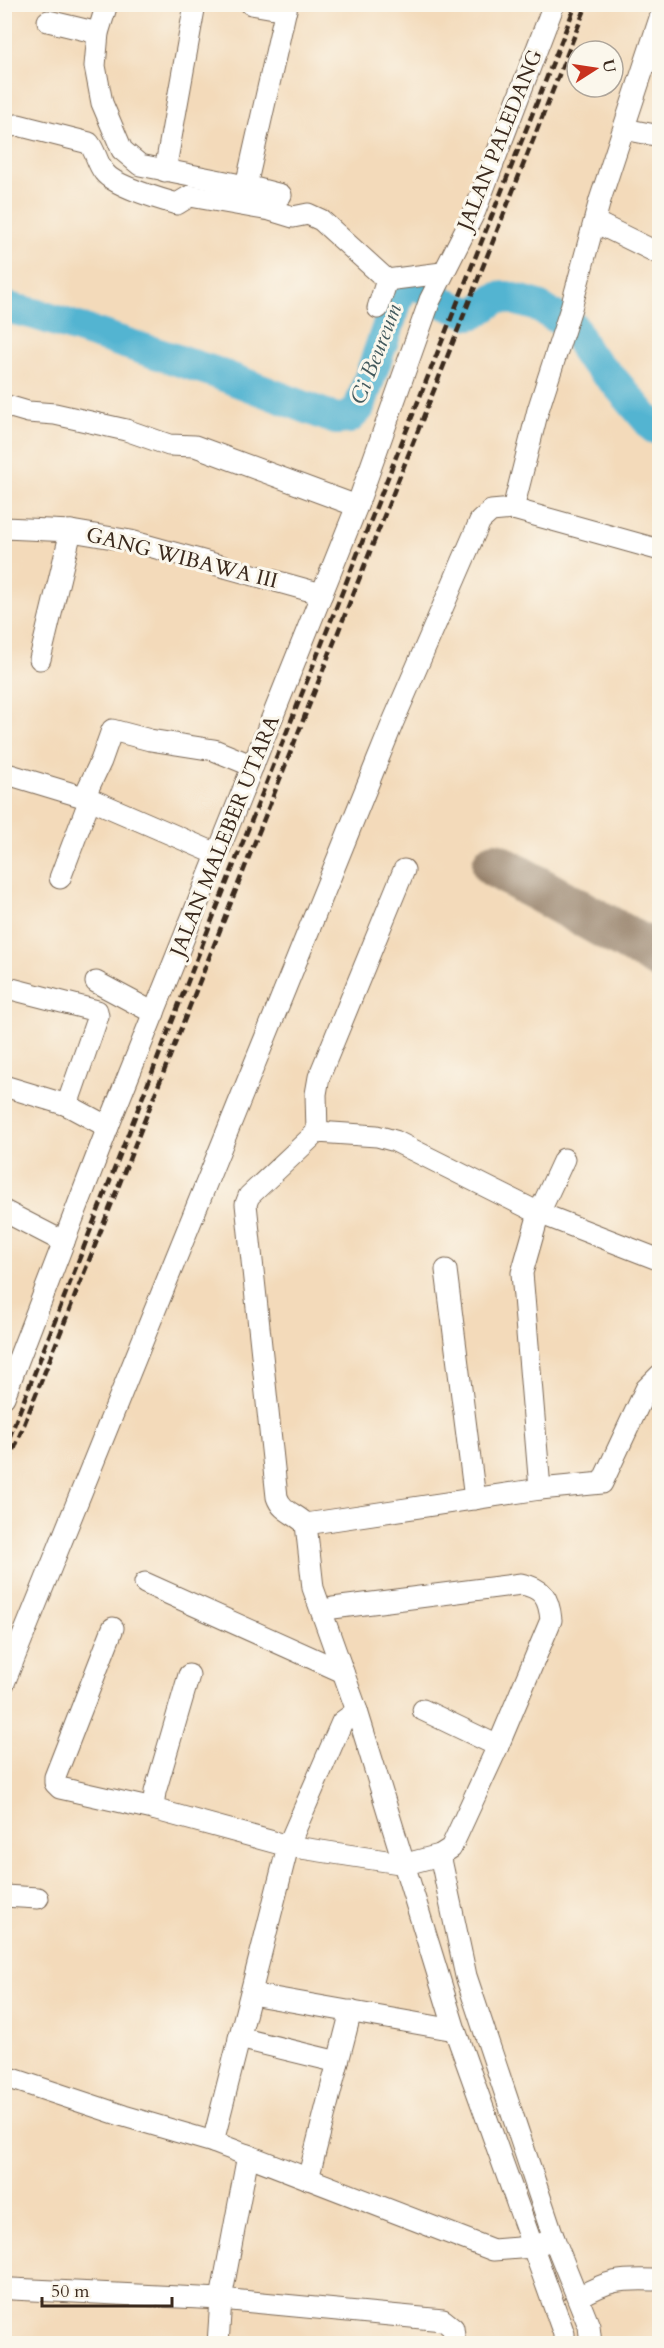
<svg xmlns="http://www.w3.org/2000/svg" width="664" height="2348" viewBox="0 0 664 2348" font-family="Cardo,serif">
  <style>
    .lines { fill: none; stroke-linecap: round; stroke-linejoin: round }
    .river { stroke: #53b4d1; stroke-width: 32 }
    .taxiway { stroke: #97826c; stroke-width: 46 }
    .minor-casing { stroke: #7b6855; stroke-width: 23 }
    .minor { stroke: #fff; stroke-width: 21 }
    .rail { stroke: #3b2a1e; stroke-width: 4.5; stroke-dasharray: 9 4.5; stroke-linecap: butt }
    .labels { text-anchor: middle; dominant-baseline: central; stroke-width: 6; stroke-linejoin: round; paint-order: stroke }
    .street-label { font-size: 21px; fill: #3b2a1e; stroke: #fbf7ec }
    .water-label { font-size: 22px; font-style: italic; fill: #435a5d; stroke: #fbf7ec }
  </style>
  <rect width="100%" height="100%" fill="#fbf7ec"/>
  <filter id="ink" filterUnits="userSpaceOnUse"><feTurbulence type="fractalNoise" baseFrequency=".0167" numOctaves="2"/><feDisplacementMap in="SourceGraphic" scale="12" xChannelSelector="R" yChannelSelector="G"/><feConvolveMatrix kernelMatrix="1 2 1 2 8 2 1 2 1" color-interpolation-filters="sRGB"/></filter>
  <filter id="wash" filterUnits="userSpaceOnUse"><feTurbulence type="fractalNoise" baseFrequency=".008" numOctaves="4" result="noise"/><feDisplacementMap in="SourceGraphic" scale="24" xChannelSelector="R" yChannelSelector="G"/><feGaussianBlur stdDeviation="1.35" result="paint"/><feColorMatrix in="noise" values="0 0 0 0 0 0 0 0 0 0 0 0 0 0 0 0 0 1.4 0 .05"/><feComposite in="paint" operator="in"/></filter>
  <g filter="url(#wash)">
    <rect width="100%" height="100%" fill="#f3daba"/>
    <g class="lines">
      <polyline class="river" points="4,307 35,314 214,372 336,419 349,418 359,408 401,289 405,285 414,284 430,290 444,303 471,314 477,312 497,298 507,297 535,305 573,327 587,354 615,382 654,428 660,429"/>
      <polyline class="taxiway" points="495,865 660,957"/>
    </g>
  </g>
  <g filter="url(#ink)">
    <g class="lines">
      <g class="minor-casing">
        <g id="minor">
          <polyline points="107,4 98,33 95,66 102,103 122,150 140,165 246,186 287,4"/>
          <polyline points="251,4 286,10"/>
          <polyline points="48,21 98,33"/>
          <path d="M4,127L18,125L89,143C96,152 97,163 104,172C114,186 160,199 177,204L190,196L270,210L293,217L308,214L321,220L387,280L442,273"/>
          <polyline points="624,129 660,136"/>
          <polyline points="165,171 195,4"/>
          <polyline points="246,186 281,195"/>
          <polyline points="595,222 660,254"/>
          <polyline points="378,308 387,280"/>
          <polyline points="4,405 28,412 55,414 126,430 169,445 195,446 357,506"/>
          <polyline points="513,509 660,550"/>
          <polyline points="4,528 71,531 131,541 322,594"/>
          <polyline points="40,659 71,531"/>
          <polyline points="4,773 90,799 217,854"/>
          <polyline points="84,797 101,761 112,730 150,740 214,750 253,766"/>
          <polyline points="60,878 90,799"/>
          <polyline points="96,982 154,1013"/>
          <polyline points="4,987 97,1011 98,1016 67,1105 108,1127"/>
          <polyline points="4,1086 67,1105"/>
          <polyline points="317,1132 316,1094 319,1077 404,870"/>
          <polyline points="4,1211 64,1242"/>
          <path d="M660,1260L539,1213L395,1141L377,1136L317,1132L249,1196L246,1204L277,1497C282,1512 295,1513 306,1524L540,1489L602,1483L646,1389L660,1375"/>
          <polyline points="446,1270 475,1499"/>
          <polyline points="4,1397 108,1127 357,506 430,300 475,211 554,4"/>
          <polyline points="540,1489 522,1273 539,1213 564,1159"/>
          <polyline points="306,1524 313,1588 357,1711 455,2030 564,2334 564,2344"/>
          <polyline points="145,1583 343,1672"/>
          <polyline points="113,1628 55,1777 55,1783 60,1788 153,1809"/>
          <path d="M189,1675L155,1792L153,1809L288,1846L406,1864L440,1855L451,1848L498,1746L551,1620C549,1598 543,1588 521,1584L333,1608"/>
          <polyline points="4,1683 393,722 480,521 491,511 513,509 538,410 571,308 600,200 660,18"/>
          <polyline points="423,1710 498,1746"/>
          <polyline points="440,1855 466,1976 554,2239 589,2326 591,2344"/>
          <polyline points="4,1896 38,1898"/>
          <polyline points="251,1994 455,2030"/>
          <polyline points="239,2038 338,2062"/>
          <polyline points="4,2076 124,2116 213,2142 493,2250 532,2247 554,2239"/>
          <polyline points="213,2142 288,1846 342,1722 357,1711"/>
          <polyline points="308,2179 351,2011"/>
          <polyline points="12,2289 221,2299 443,2320 453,2328 455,2344"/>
          <path d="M579,2297C609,2280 619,2279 653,2280"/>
          <polyline points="218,2344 221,2299 248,2155"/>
        </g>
      </g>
      <use href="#minor" class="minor"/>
      <g class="rail">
        <polyline points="4,1451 208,930 576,4"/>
        <polyline points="4,1475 587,4"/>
      </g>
    </g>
  </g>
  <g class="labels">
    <g class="street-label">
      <text transform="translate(500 140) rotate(-68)">JALAN PALEDANG</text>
      <text transform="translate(182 558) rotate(14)">GANG WIBAWA III</text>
      <text transform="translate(225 836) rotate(-68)">JALAN MALEBER UTARA</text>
    </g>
    <g class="water-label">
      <text transform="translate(376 354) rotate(-69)">Ci Beureum</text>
    </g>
  </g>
  <rect width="664" height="2348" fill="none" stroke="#fbf7ec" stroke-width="24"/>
  <g transform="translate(595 69) rotate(78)"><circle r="28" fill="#fbf7ec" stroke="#aea59a" stroke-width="1.5"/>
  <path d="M0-4.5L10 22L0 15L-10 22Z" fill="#c8321e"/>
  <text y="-9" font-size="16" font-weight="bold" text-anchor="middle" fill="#3b2a1e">U</text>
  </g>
  <path d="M42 2297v9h130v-9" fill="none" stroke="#3b2a1e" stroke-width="3"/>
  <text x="51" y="2297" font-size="18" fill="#3b2a1e" stroke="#fbf7ec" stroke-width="4.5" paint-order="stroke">50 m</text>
</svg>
